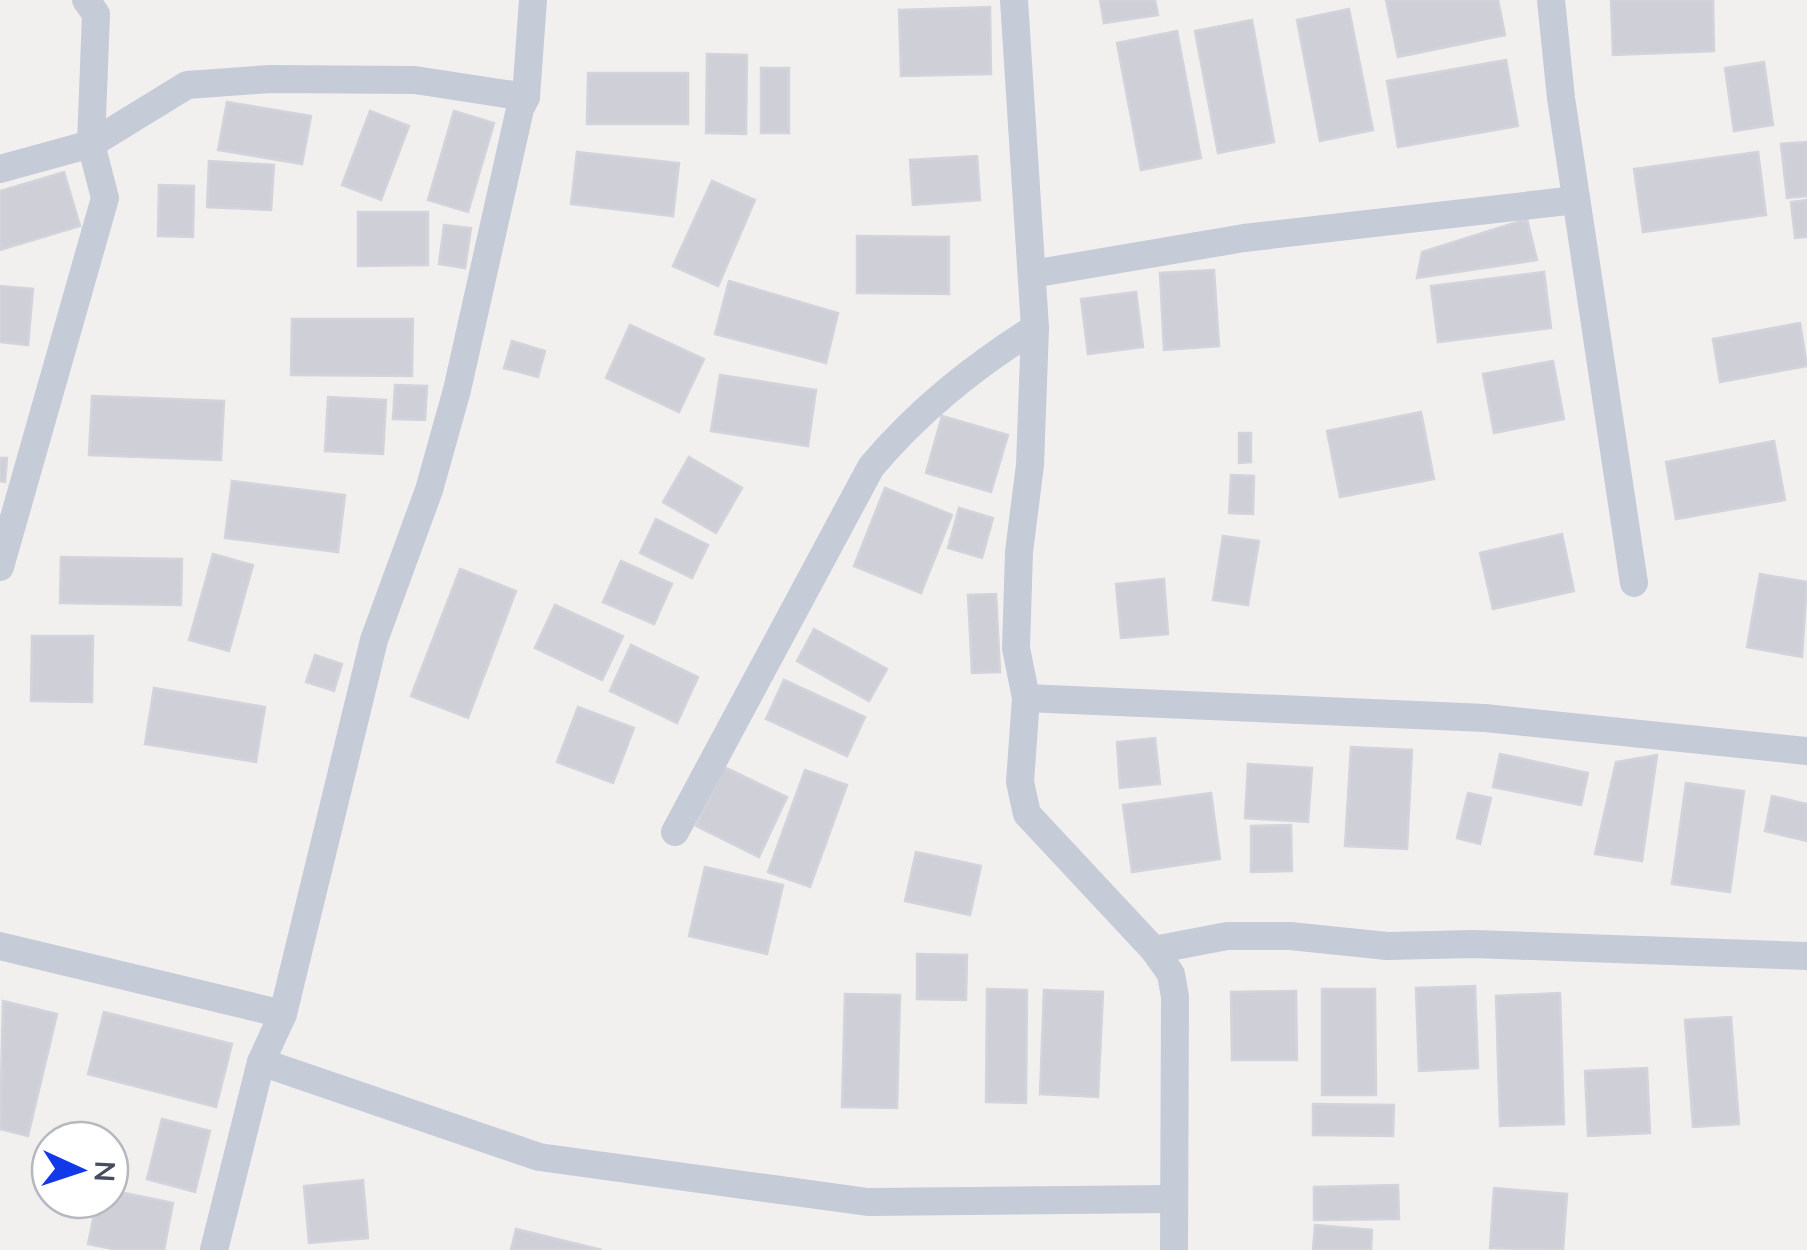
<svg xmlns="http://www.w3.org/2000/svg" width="1807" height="1250" viewBox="0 0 1807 1250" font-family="Mulish,sans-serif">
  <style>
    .building { fill: #cfd0d7; stroke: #d3d4db; stroke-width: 2.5 }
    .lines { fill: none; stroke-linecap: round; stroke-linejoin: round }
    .minor { stroke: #c6cbd8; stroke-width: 28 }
  </style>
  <rect width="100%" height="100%" fill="#f2f0ef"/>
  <g class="building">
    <polygon points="1100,0 1155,0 1158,15 1104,23"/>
    <polygon points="1386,0 1498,0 1505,35 1398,57"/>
    <polygon points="1611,0 1713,0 1714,51 1613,55"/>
    <polygon points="990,7 991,74 901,76 899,10"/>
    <polygon points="1349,9 1373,130 1320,141 1297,20"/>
    <polygon points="1252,20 1274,142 1218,153 1195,31"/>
    <polygon points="1177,31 1201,158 1141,170 1117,43"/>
    <polygon points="707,54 747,55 746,134 706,133"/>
    <polygon points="1506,60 1518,126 1398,147 1387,81"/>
    <polygon points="1764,62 1773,125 1734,131 1725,68"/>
    <rect x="761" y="68" width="28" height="65"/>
    <polygon points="588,73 688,73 688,124 587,124"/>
    <polygon points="227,102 311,116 302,164 218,150"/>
    <polygon points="370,111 409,126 381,200 342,185"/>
    <polygon points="454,111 494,123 468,212 428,200"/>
    <polygon points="1807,142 1807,196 1787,198 1781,144"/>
    <polygon points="577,152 679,163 673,216 571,204"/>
    <polygon points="1758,152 1766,215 1643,232 1634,169"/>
    <polygon points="977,156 980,200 913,205 910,160"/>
    <polygon points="209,161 274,165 271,210 207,207"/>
    <polygon points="64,172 80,226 0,250 0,191"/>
    <polygon points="712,181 755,200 718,286 673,266"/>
    <polygon points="159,185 194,186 193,237 158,236"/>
    <polygon points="1807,200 1807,237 1795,238 1791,202"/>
    <polygon points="358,212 428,212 428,265 358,266"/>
    <polygon points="1527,219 1537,260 1417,278 1422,252"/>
    <polygon points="444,225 471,228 465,268 439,264"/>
    <polygon points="857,236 949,237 949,294 857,293"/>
    <polygon points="1214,270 1219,346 1164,350 1160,273"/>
    <polygon points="1544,272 1551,328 1438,342 1431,286"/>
    <polygon points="729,281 838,313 826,363 715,334"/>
    <polygon points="0,286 33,289 28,345 0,342"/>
    <polygon points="1136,292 1143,347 1088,354 1081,299"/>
    <polygon points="292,319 413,319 412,376 291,375"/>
    <polygon points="1800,323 1807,366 1720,382 1713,339"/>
    <polygon points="630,325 704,359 679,412 606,378"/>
    <polygon points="512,341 545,351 538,377 504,368"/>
    <polygon points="1553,361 1564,419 1494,433 1483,374"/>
    <polygon points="720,375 816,390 808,446 711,431"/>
    <polygon points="395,385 427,386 425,420 393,419"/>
    <polygon points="92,396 224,401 221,460 89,455"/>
    <polygon points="328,397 386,400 383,454 325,451"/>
    <polygon points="1421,412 1434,479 1340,497 1327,431"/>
    <polygon points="942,416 1008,435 991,492 926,473"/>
    <polygon points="1239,433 1251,433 1251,462 1239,463"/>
    <polygon points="1774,441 1785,500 1676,519 1666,462"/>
    <polygon points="689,457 742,488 716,533 663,502"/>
    <polygon points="0,458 7,458 5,482 0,481"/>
    <polygon points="1231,475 1254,476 1253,514 1229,513"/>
    <polygon points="232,481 345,495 338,552 225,538"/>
    <polygon points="885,488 952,515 921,593 854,566"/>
    <polygon points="959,508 993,518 982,558 948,548"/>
    <polygon points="656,519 708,545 692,578 640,553"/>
    <polygon points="1562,534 1574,591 1493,609 1480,553"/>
    <polygon points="1223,536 1259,541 1248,605 1213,600"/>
    <polygon points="213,554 253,565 229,651 189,640"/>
    <polygon points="61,557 182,559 181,605 60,603"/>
    <polygon points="621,561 672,584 654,624 603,602"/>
    <polygon points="460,569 516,591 468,718 411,696"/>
    <polygon points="1760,574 1807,582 1802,657 1747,647"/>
    <polygon points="1164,579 1168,634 1121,638 1116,584"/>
    <polygon points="996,594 1000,672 972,673 968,595"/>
    <polygon points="555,605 623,636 602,680 535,648"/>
    <polygon points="814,629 887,669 869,701 797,661"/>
    <polygon points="32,636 93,636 92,702 31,701"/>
    <polygon points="631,645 698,677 677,723 610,691"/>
    <polygon points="315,655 342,664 334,691 306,682"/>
    <polygon points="784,680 865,717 847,756 766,719"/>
    <polygon points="154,688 265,707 256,762 145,744"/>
    <polygon points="578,707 634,728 613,783 557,762"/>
    <polygon points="1155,738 1160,784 1120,788 1117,742"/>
    <polygon points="1351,747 1412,750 1407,849 1345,846"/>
    <polygon points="1500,754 1588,773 1581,805 1493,787"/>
    <polygon points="1657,755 1642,861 1595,854 1616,762"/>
    <polygon points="1248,764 1312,768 1308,822 1245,818"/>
    <polygon points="724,767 787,797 759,857 696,826"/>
    <polygon points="805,770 847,785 810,887 768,872"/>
    <polygon points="1686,783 1744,791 1730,892 1672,884"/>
    <polygon points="1211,793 1220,859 1132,872 1123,805"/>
    <polygon points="1468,793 1491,798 1480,844 1457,838"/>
    <polygon points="1772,796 1807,804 1807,841 1765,831"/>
    <polygon points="1291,825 1292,871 1251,872 1251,826"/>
    <polygon points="916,852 981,866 970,915 905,901"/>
    <polygon points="705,867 783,885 767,954 689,936"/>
    <polygon points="917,954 967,955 966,1000 917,999"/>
    <polygon points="1475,986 1478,1068 1419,1071 1416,988"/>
    <polygon points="987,989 1027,990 1026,1103 986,1102"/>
    <polygon points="1322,989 1375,989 1376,1095 1322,1095"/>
    <polygon points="1044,990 1103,992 1098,1097 1040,1094"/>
    <polygon points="1296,991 1297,1060 1232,1060 1231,992"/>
    <polygon points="1560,993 1564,1124 1500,1126 1496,996"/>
    <polygon points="845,994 900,995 897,1108 842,1107"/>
    <polygon points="3,1001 57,1014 28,1136 0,1129"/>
    <polygon points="104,1012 232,1044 216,1107 88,1074"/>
    <polygon points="1731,1017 1739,1124 1693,1127 1685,1020"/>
    <polygon points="1647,1068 1650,1133 1588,1136 1585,1071"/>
    <polygon points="1313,1104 1394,1105 1393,1136 1313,1135"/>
    <polygon points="162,1119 210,1131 195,1192 147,1179"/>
    <polygon points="363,1180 368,1238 309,1243 304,1186"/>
    <polygon points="1398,1185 1399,1219 1314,1220 1314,1187"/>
    <polygon points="1494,1188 1567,1194 1563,1250 1490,1248"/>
    <polygon points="110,1190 173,1203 164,1250 118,1250 88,1244 97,1200 110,1200"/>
    <polygon points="1315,1225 1372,1230 1371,1250 1313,1250"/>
    <polygon points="516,1229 602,1250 511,1250"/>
  </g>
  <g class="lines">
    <g class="minor">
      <polyline points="1014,0 1035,328 1030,465 1019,552 1016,648 1026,698 1020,782 1027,814 1154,950 1171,974 1175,997 1174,1250"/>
      <polyline points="1551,0 1561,98 1634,583"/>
      <polyline points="0,169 91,144 187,85 270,79 415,80 526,97"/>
      <polyline points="1032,274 1244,238 1576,200"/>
      <polyline points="0,567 105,198 91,144 96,14 86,0"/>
      <polyline points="1026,698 1485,718 1807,751"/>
      <path d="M675,832L871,467C918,411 972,368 1035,328"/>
      <polyline points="0,946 283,1014"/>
      <polyline points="1154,950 1227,936 1290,936 1387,946 1474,944 1807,956"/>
      <polyline points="261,1062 539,1157 868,1202 1172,1199"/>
      <polyline points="214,1250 261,1062 283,1014 374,640 429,490 457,390 520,109 526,97 533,0"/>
    </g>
  </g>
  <g transform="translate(80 1170) rotate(93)"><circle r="48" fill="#ffffff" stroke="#b5b8bf" stroke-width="2.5"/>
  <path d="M0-8L18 38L0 25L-18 38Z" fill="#1239e9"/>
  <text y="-15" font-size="28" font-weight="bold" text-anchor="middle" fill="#474d5e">N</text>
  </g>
</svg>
